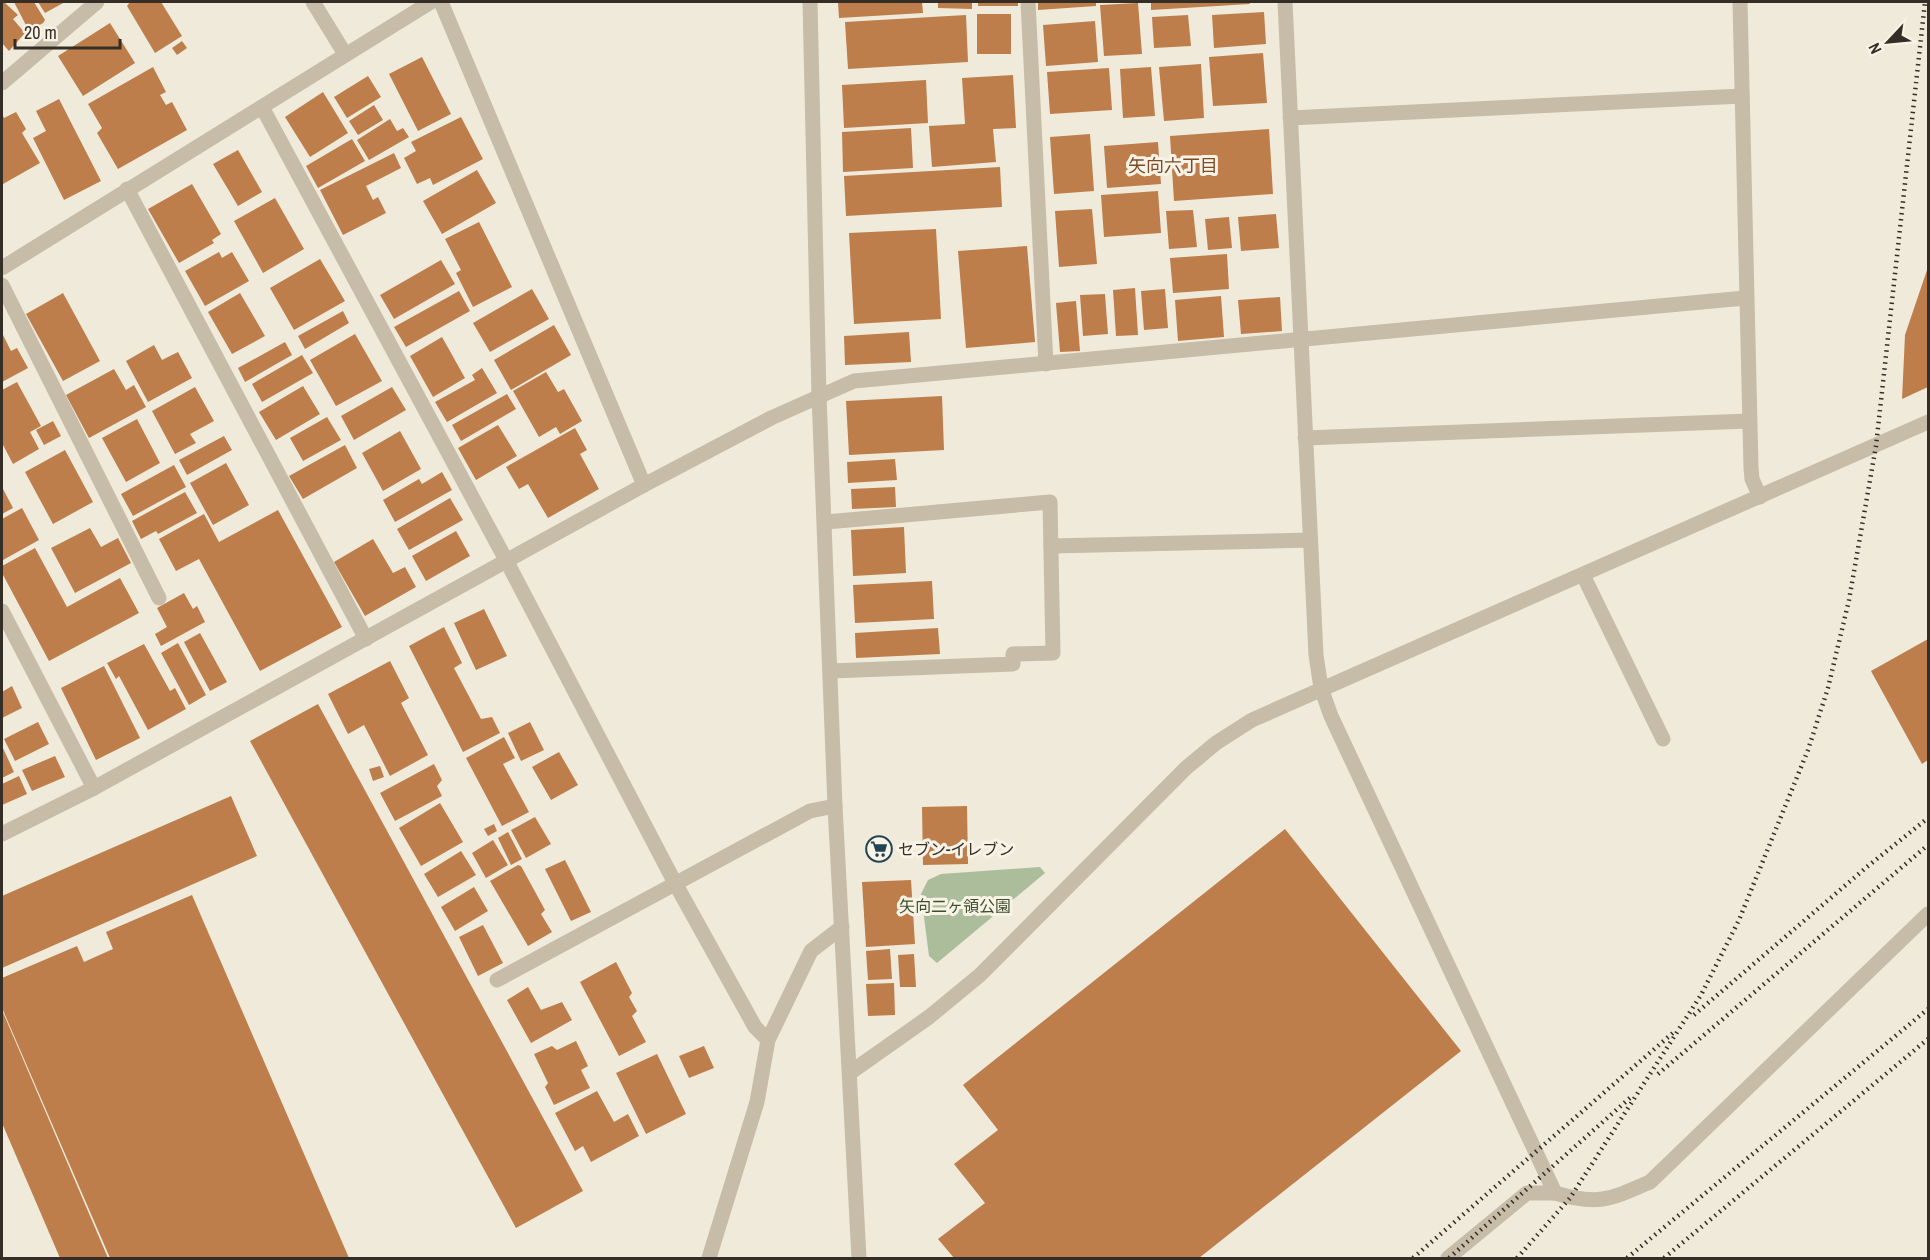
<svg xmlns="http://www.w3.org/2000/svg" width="1930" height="1260" viewBox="0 0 1930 1260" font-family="'Archivo Narrow','Noto Sans JP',sans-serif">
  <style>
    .green { fill: #abbd9b }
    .building { fill: #bd7e4b }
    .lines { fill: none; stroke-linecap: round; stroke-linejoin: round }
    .service { stroke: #c6bca7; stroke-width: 15 }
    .minor { stroke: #c6bca7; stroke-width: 15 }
    .tertiary { stroke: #c6bca7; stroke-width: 15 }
    .rail { stroke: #342e27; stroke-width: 4.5; stroke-dasharray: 1.5 4.5; stroke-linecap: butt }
    .labels { text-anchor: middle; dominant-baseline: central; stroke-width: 6; stroke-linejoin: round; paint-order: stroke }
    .poi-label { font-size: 16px; fill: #342e27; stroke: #f8f3e6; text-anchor: start }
    .park-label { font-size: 16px; fill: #3c502d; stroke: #f8f3e6 }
    .neighbourhood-label { font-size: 18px; fill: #7d4c26; stroke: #f8f3e6 }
  </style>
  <rect width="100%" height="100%" fill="#efeada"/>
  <polygon class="green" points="1040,867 1045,873 937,963 929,956 921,894 928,880 941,874"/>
  <g class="building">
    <polygon points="4,2 18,15 13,19 25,33 9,51 2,43 2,3"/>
    <polygon points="14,2 34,2 45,20 43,23 29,31"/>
    <polygon points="38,2 65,2 45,13"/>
    <polygon points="130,2 161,2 182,36 155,53 127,6"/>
    <polygon points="838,2 922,2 923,13 839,18"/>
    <polygon points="938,2 972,2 972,9 938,8"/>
    <rect x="978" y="2" width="40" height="4"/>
    <polygon points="1038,2 1096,2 1096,6 1038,10"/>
    <polygon points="1151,2 1249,2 1250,4 1151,10"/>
    <polygon points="1138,3 1142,54 1104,56 1100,5"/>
    <polygon points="1264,12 1266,44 1214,48 1212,15"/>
    <rect x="977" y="14" width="34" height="40"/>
    <polygon points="966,15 968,62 848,69 845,22"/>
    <polygon points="1188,15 1191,46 1154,48 1152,17"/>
    <polygon points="1095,21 1098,62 1046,66 1043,25"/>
    <polygon points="110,23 135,63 83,96 58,56"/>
    <polygon points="182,41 187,48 177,55 172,48"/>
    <polygon points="1263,53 1267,103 1213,106 1209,57"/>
    <polygon points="422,57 451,114 418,131 389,74"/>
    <polygon points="1201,64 1204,118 1164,121 1159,67"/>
    <polygon points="153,67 166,92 160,95 166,105 172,102 187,130 118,169 97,133 102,128 88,104"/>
    <polygon points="1151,67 1155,116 1123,118 1120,69"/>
    <polygon points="1109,68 1112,110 1050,114 1047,72"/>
    <polygon points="1013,75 1016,128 993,129 996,162 932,167 929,126 965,124 962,78"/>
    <polygon points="368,76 381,97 347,118 334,97"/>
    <polygon points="926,80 928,123 844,128 842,85"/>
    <polygon points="323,92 348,133 310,157 285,117"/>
    <polygon points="59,99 101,181 64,200 33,138 46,131 36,111"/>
    <polygon points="374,105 383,120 358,135 349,121"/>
    <polygon points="16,112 26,129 22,133 40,163 3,184 2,114 4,118"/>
    <polygon points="461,117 483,159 433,185 430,178 417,184 404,158 416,151 411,142"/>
    <polygon points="390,119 397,131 403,128 409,137 369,160 357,140"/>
    <polygon points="911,128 913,168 843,172 842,132"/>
    <polygon points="1269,129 1273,194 1174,201 1170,136"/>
    <polygon points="1090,134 1094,191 1054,194 1050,137"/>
    <polygon points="352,139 365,161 318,188 306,166"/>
    <polygon points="1158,142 1161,184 1107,188 1104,146"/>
    <polygon points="238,150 262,192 238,206 213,164"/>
    <polygon points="394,153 401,168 366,186 373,200 378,197 386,213 343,235 320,190"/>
    <polygon points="1000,167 1002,207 846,216 844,176"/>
    <polygon points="477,170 496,203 442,234 423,201"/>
    <polygon points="192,184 221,234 212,240 214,243 179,263 148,209"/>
    <polygon points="1158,191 1161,233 1104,237 1101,195"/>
    <polygon points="275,198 304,249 263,273 234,221"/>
    <polygon points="1092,209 1097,264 1059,267 1055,211"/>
    <polygon points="1193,210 1197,247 1169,249 1166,211"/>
    <polygon points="1276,214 1279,248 1241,251 1238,217"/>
    <polygon points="1229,217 1232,248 1208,250 1205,219"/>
    <polygon points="479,222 512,287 473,307 456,273 461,270 445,239"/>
    <polygon points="936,229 941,319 854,324 849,233"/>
    <polygon points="1027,246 1035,342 966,348 958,251"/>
    <polygon points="219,252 222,258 232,252 249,281 205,306 185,271"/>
    <polygon points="1227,254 1229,289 1173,293 1170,258"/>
    <polygon points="320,259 345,301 294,330 270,288"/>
    <polygon points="441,260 455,284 394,319 380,295"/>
    <polygon points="1927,270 1928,387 1902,399 1905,335"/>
    <polygon points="1135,288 1138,335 1116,336 1113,290"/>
    <polygon points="532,289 549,319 490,352 473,323"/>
    <polygon points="1165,289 1168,328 1144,330 1141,291"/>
    <polygon points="459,291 470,311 406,347 394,327"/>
    <polygon points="63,293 100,361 63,381 26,314"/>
    <polygon points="240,293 265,336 232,354 208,312"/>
    <polygon points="1105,294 1108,334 1083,336 1080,295"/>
    <polygon points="1221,296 1224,337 1178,341 1175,300"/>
    <polygon points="1280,297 1282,331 1241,334 1238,300"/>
    <polygon points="1076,301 1080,351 1060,352 1056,303"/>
    <polygon points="343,311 349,323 305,349 298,336"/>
    <polygon points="554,325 571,355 511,390 494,360"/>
    <polygon points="909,332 911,362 845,365 844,336"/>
    <polygon points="2,333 11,351 17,348 28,368 2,382"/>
    <polygon points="355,334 382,381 336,406 310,360"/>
    <polygon points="442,337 465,378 433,397 410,356"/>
    <polygon points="285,342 292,355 245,382 238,368"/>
    <polygon points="154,345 162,360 178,352 192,378 148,402 126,361"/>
    <polygon points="302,355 313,373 262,402 252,384"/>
    <polygon points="482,368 497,393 447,422 435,402 475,380 472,375"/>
    <polygon points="114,369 126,390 134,385 146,407 89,438 66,395"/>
    <polygon points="546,372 558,392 564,389 582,421 560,434 556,427 539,437 513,391"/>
    <polygon points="17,382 41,426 30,432 39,449 13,464 2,443 2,390"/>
    <polygon points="303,386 320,414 276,440 259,412"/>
    <polygon points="195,387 214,421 190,434 196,443 175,454 152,411"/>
    <polygon points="392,387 406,410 354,440 341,416"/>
    <polygon points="507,394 516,409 461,441 452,425"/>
    <polygon points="942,396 944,450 849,455 846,401"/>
    <polygon points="327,417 341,440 303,461 290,438"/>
    <polygon points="137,419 160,463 126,482 102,438"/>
    <polygon points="53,421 61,436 44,445 36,430"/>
    <polygon points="498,425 517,456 476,480 458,448"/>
    <polygon points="575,428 587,450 580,454 599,489 548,518 528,484 519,489 506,467"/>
    <polygon points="400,431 421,469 383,491 362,453"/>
    <polygon points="224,436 232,450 187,475 179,460"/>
    <polygon points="345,445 357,468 303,499 289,476"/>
    <polygon points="65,450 93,502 53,524 25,472"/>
    <polygon points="895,459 897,480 848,483 847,462"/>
    <polygon points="226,463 249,505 213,525 190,483"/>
    <polygon points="174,465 186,487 133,516 121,494"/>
    <polygon points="442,472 452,490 395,522 383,500 419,479 422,484"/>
    <polygon points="2,487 13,508 2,514"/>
    <polygon points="895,487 896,507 852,509 851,489"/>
    <polygon points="185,492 197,513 158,534 156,531 141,539 132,521"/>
    <polygon points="450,498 463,520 409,550 397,529"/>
    <polygon points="22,508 39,540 3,560 2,519"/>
    <polygon points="278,510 342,627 260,671 199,559 176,571 159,539 204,514 219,542"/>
    <polygon points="904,527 906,573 853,576 851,530"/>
    <polygon points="90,528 101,547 118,538 131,563 75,593 51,548"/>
    <polygon points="456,531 470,556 426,581 412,556"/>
    <polygon points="373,539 393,573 405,567 416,587 365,616 334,562"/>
    <polygon points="35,548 67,607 120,578 139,613 49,661 2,573 2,566"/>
    <polygon points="932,581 934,619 855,623 853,585"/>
    <polygon points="184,593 193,609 197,606 205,622 161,646 155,634 167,627 157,608"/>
    <polygon points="484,609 507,656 476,670 454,623"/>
    <polygon points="444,627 462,663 454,668 481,719 492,717 500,733 463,752 409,646"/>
    <polygon points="938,628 940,654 856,658 855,633"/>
    <polygon points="200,633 227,682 210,691 184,642"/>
    <polygon points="1928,639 1928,760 1922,764 1871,671"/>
    <polygon points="178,643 206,695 189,705 161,653"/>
    <polygon points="144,644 170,691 175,688 186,709 148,730 119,676 116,679 107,663"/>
    <polygon points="390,661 409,698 401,703 428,755 390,776 364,725 348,734 328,694"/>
    <polygon points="104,666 140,738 96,760 61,688"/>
    <polygon points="12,686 22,708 2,718 2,692"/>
    <polygon points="318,704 583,1191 516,1228 250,741"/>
    <polygon points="38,722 49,744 15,761 4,739"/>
    <polygon points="530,722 544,750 521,761 508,733"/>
    <polygon points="504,737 515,758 503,764 529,812 502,826 466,758"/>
    <polygon points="2,746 14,772 2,778"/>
    <polygon points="559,752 578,785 551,800 532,767"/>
    <polygon points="55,756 65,777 32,791 22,770"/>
    <polygon points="434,764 442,780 437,786 442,796 395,821 380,793"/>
    <polygon points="380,766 384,777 373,781 369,769"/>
    <polygon points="19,776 27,794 2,805 2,784"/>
    <polygon points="231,796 257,856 2,968 2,896"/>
    <polygon points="440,803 463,842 421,866 399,828"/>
    <polygon points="967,806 968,864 923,865 922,807"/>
    <polygon points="535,817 551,844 526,858 511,830"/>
    <polygon points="494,824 497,831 488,836 484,829"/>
    <polygon points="1285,829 1461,1051 1199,1258 954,1258 938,1239 985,1203 954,1164 998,1130 963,1085"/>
    <polygon points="508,832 522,859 511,865 498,838"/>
    <polygon points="493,840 508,865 486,878 472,853"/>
    <polygon points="461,851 476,875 438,897 424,874"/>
    <polygon points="565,860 591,912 571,921 545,869"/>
    <polygon points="518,865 521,866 545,910 541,914 552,932 528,946 490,881"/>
    <polygon points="911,880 915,944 866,947 862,882"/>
    <polygon points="474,887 488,911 455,931 441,907"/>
    <polygon points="192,895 349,1258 110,1258 2,1008 2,978 77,946 84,962 113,949 106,932"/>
    <polygon points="483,925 503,963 478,976 459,937"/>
    <polygon points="890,949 892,979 868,980 866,951"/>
    <polygon points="914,954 916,987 900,987 898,955"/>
    <polygon points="616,962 632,993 629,997 637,1011 632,1016 646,1042 619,1056 580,982"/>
    <polygon points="894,983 895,1015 868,1016 866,984"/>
    <polygon points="528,987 541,1010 562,1002 572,1020 531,1043 507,1000"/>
    <polygon points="2,1010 108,1258 60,1258 2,1123"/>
    <polygon points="576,1041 588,1066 581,1070 590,1088 554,1105 545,1087 548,1083 534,1054 552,1046 557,1050"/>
    <polygon points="704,1046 714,1068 689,1078 679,1056"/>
    <polygon points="657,1054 686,1114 646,1134 616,1073"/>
    <polygon points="597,1091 614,1122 628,1114 639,1136 591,1162 583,1146 575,1151 555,1113"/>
  </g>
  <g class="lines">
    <g class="service">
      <polyline points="441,2 644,485"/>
      <polyline points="1028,2 1046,364"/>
      <polyline points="1290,118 1742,96"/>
      <polyline points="2,285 159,598"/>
      <polyline points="1305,438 1749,421"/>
      <polyline points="826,522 1050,502 1053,653 1013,654 1013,664 831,671"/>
      <polyline points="1051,546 1310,540"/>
      <polyline points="1583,575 1663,739"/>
    </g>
    <g class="minor">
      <polyline points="313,2 345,54"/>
      <polyline points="1285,2 1316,655 1321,688"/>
      <polyline points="2,83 97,2"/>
      <polyline points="262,107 506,560 675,883 755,1027 768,1040"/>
      <polyline points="127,189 366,639"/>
      <polyline points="2,268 431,2"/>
      <polyline points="2,611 94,788"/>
      <polyline points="2,834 94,788 644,485 771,418 854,381 1745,298"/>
      <polyline points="497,980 810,811 835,806"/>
      <polyline points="709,1258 757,1102 768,1040 811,951 842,927"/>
      <polyline points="1448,1258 1527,1193 1555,1193"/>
    </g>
    <g class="tertiary">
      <polyline points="810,2 819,396 835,806 859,1258"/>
      <polyline points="1740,2 1751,468 1752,479 1760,497"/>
      <path d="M1321,688L1331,716L1555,1193C1598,1206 1611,1199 1650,1182L1928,914"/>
      <polyline points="851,1072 929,1017 980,975 1186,768 1216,743 1252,720 1928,422"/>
    </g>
    <g class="rail">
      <polyline points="1694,1015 1868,866 1928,818"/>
      <polyline points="1658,1074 1928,845"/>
      <polyline points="1413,1258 1674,1032"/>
      <polyline points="1449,1258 1631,1097"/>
      <polyline points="1517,1258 1570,1198 1701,995 1739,920 1808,750 1828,688 1849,600 1876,446 1925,2"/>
      <polyline points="1627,1258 1928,1009"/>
      <polyline points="1664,1258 1928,1039"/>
    </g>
  </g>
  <defs>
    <g id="supermarket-ring" transform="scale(1.35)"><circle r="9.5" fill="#f8f3e6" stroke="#204452" stroke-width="1.5"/><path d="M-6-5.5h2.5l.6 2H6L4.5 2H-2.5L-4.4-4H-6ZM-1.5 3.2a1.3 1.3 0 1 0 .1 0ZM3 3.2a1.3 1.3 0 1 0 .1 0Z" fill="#204452"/></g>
  </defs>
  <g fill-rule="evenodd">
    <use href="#supermarket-ring" x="879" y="849"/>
  </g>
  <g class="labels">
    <g class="poi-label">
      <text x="898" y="849">セブン-イレブン</text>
    </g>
    <g class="park-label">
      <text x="955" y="906">矢向二ヶ領公園</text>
    </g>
    <g class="neighbourhood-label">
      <text x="1173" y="165">矢向六丁目</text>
    </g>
  </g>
  <rect width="1930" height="1260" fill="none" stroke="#342e27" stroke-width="6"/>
  <g transform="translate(1888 42) rotate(244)" stroke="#f8f3e6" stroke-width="4.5" paint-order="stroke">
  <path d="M0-4.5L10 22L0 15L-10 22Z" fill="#342e27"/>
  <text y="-9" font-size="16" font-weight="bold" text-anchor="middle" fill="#342e27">N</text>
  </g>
  <path d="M15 39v9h105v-9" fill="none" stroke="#342e27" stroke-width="3"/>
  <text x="24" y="39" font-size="18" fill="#342e27" stroke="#f8f3e6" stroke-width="4.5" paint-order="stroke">20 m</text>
</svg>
